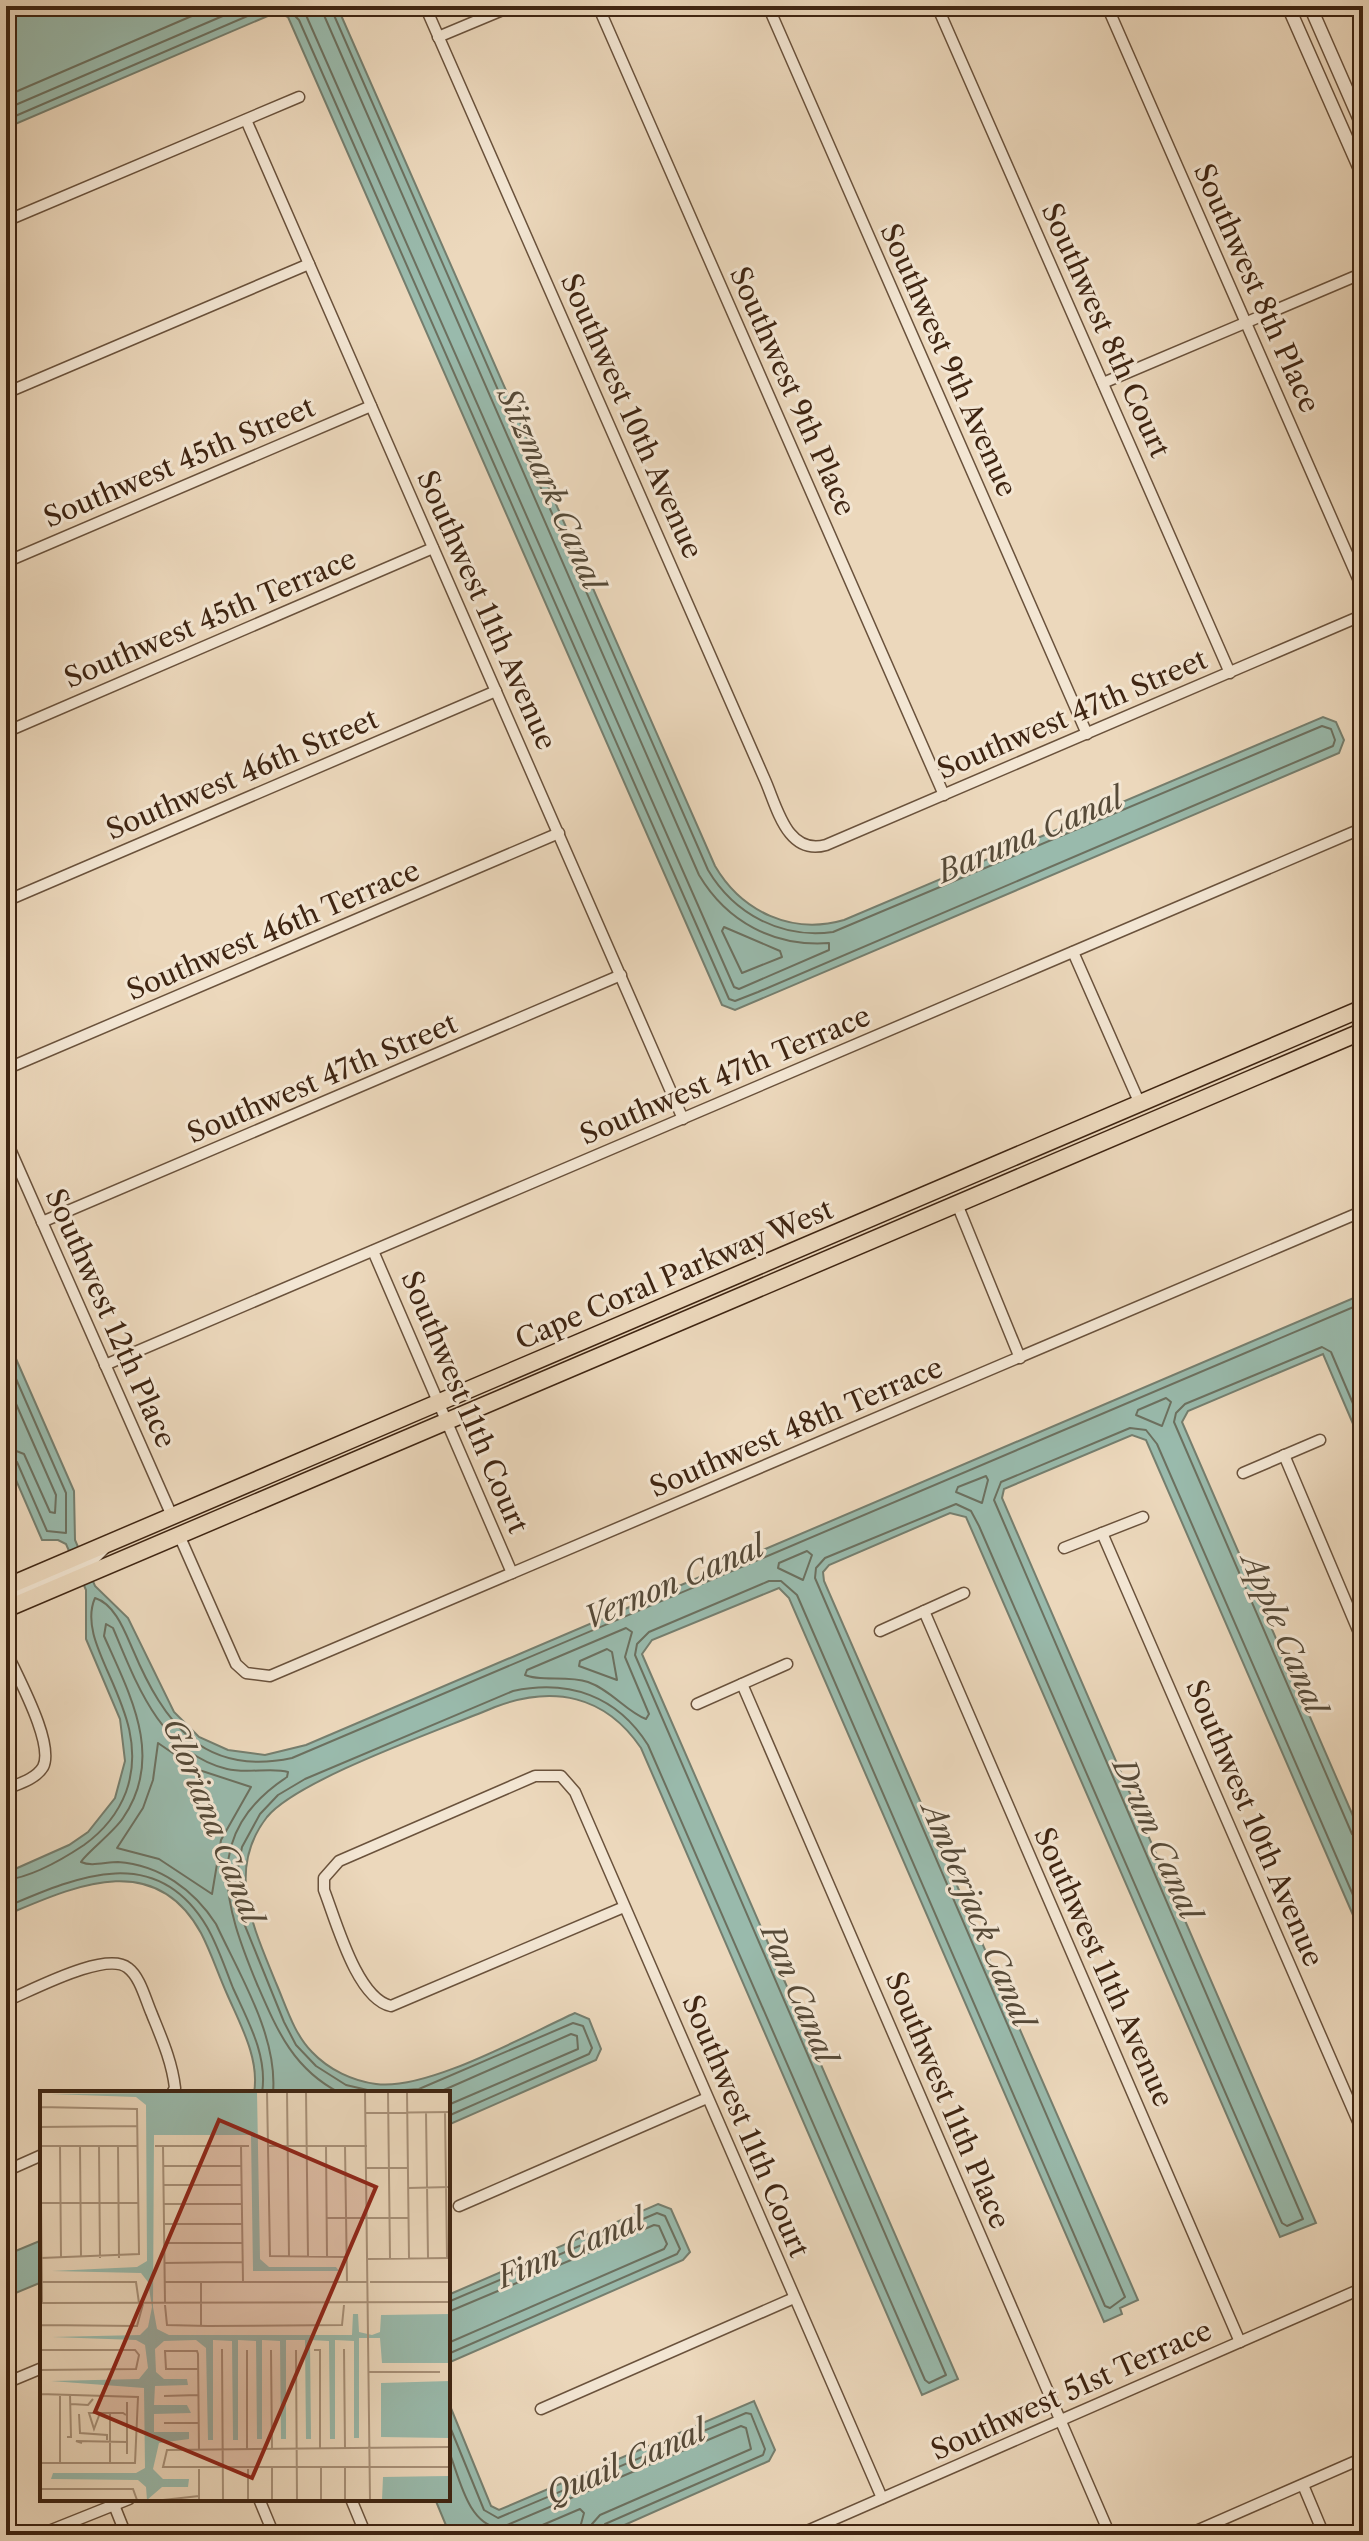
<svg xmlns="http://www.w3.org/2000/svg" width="1369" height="2541" viewBox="0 0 1369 2541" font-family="'Libre Caslon Text',serif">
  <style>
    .water { fill: #99baac; stroke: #757e6e; stroke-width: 2 }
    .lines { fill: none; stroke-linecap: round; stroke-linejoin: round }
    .shore { stroke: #6c705f; stroke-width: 2 }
    .minor-casing { stroke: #6a523c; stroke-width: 13 }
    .tertiary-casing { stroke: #6a523c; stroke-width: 15 }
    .primary-casing { stroke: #3f2512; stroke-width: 19 }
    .minor { stroke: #f3e6d3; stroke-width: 10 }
    .tertiary { stroke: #f3e6d3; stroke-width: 12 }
    .primary { stroke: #ecd8bc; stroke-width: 16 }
    .labels { text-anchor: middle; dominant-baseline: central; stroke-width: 6; stroke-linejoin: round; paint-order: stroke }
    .street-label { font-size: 28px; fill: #3f2512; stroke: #f3e6d3 }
    .water-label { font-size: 30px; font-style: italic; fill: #564a38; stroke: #f3e6d3 }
    .inset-road { fill: none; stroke: #a79078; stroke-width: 2 }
    .view { fill: #8f2418; fill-opacity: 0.15; stroke: #8f2418; stroke-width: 4 }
    .inset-edge { fill: none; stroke: #3f2512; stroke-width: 4 }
  </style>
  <rect width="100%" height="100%" fill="#ecd8bc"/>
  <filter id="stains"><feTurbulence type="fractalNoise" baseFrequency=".0025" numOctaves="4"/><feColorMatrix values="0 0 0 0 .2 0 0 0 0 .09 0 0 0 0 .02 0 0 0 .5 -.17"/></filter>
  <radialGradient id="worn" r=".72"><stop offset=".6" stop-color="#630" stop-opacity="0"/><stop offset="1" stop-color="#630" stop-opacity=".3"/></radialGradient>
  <g class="water">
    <path d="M6,6H337L715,866C742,912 792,935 844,920L1323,717L1336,722L1344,740L1339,753L735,1010L722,1005L288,17L277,12L6,128Z"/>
    <path d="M1363,1294V1337L1357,1340L1363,1353V1447L1323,1354L1188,1411L1182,1422L1363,1839V1938L1146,1440L1132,1435L1004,1489L1002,1498L1316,2223L1280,2237L966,1517L950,1513L829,1565L823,1572L824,1581L1138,2300L1120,2308L1122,2314L1104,2322L789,1598L779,1588L652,1640L642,1654L958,2379L922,2395L641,1748C605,1695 553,1685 495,1707C443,1729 298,1779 267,1817C225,1871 254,1928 276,1983C286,2006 294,2034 312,2052C329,2070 353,2081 376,2084C427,2091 526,2035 575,2013L589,2019L601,2049L596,2060L448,2125V2093H254C260,2059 240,2024 227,1994C218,1974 211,1952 201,1933C154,1847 71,1888 6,1915V1873L69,1845L88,1832L115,1798L125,1761L120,1719L86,1639V1590L66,1544L58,1540H42L6,1457V1336L74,1491L75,1540L95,1586L128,1618L174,1712L199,1737L228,1750L265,1755L306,1745Z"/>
    <polygon points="658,2204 671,2209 690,2252 683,2260 448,2363 448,2295"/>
    <polygon points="42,2240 42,2282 6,2297 6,2255"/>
    <polygon points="448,2401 491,2506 499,2510 754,2401 775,2450 769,2461 602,2535 450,2535 435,2499 448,2499"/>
  </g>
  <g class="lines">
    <g class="shore">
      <path d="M285,6L299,20L729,999L735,1001L758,992L1333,746L1335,740L1331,729L1322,726L833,932C781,939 734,914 708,870L330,6"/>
      <path d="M302,6L734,987L739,989L829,950V943C774,947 727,922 699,875L320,6"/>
      <polyline points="6,96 215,6"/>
      <polyline points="6,109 246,6"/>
      <polyline points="6,120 271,6"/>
      <polygon points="724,927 780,951 782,957 742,973 722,931"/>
      <polyline points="6,1356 66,1493 66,1533 47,1531 17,1462 6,1457"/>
      <polyline points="6,1381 56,1495 55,1513 50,1512 24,1454 6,1447"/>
      <polygon points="1166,1398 1171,1402 1162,1426 1136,1415 1138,1410"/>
      <polyline points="1363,1427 1331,1352 1322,1347 1185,1404 1176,1413 1174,1422 1352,1834 1363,1840"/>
      <polygon points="986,1476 988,1480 982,1503 956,1492 958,1487"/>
      <polygon points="807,1551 812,1555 803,1580 778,1568 779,1563"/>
      <path d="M626,1628L632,1632L625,1657L649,1714L646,1719C627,1712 611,1690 588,1682C568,1675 540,1682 525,1675L527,1670Z"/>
      <polygon points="607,1649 612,1652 617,1680 579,1666 580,1661"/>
      <polygon points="158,1743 196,1769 251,1787 221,1840 212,1894 159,1859 117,1848 143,1808 153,1780"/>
      <path d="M6,1880C31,1877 63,1859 84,1845C102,1832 118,1813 126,1792C155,1712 73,1648 95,1598C115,1604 125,1632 133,1650C164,1723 203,1777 292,1758L1363,1303"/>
      <path d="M6,1907C76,1877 156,1841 207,1927C218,1946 225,1968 233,1988C248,2021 268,2056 262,2093"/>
      <path d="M273,2093C278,2036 239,1974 216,1924C194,1890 160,1865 118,1862C106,1862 91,1867 81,1862C85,1854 114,1832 123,1818C165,1757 130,1695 104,1636L106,1624L113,1628C136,1683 161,1753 227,1769C246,1774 273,1767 288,1772L287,1777C201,1834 224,1904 257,1984C277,2030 293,2069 340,2093"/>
      <polyline points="437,2093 571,2034 577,2036 578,2049 448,2105"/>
      <path d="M448,2116L589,2054L592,2048L583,2026L573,2023L419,2089L376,2092L346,2085L316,2066L296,2045L284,2022L239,1911L236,1879L242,1847L260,1814L278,1795L305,1779L513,1691C569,1679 617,1696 648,1745L925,2380L929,2383L946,2375L635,1655L637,1644L649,1632L769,1581H781L797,1595L1105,2306L1110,2308L1125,2297L815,1578L816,1568L825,1558L956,1504L971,1511L979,1526L1282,2223L1287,2226L1303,2219L994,1500L1001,1482L1130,1428L1146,1430L1157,1444L1363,1918"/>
      <polyline points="448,2302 657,2213 665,2216 680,2249 677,2254 448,2354"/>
      <polyline points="448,2312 654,2225 659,2226 667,2244 664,2249 448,2343"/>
      <polyline points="448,2422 484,2510 498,2518 746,2413 751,2414 765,2449 763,2455 605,2524 600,2535"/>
      <path d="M448,2449C459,2475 467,2525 500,2528L741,2426L746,2428L751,2449L600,2515L592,2524L590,2535"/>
      <polyline points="519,2535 580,2509 584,2513 578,2535"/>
    </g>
    <g class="minor-casing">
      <g id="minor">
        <path d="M425,6L765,780C777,807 787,856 826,845L1363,615"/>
        <polyline points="598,6 944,795"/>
        <polyline points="768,6 1087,734"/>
        <polyline points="937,6 1230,673"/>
        <polyline points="1107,6 1363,590"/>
        <polyline points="438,37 512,6"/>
        <polyline points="246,120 683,1119"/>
        <polyline points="6,221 299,97"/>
        <polyline points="1103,383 1363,273"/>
        <polyline points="6,393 309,264"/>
        <polyline points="6,562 371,406"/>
        <polyline points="6,732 433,548"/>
        <polyline points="6,901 496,691"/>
        <polyline points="1073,952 1140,1104"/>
        <polyline points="6,1069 559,833"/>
        <polyline points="6,1140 172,1516"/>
        <polyline points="957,1204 1020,1358"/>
        <polyline points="42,1222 621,975"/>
        <polyline points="373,1251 512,1573"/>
        <polyline points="105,1365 1363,828"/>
        <polyline points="1284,1455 1363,1642"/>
        <polyline points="1243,1473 1320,1440"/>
        <polyline points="1102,1533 1363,2133"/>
        <polyline points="179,1535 236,1664 246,1673 270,1676 1363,1211"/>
        <polyline points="1064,1548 1143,1517"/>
        <polyline points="6,1597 92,1561 104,1549"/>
        <polyline points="924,1611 1240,2342"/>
        <polyline points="880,1631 964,1593"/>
        <path d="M6,1651C17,1676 55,1744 43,1767C36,1779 18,1784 6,1789"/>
        <polyline points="742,1684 1110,2535"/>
        <polyline points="697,1704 787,1664"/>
        <path d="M624,1907L391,2006C357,1999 336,1921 324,1890V1878L339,1861L535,1776H561L575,1792L882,2498"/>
        <path d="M6,2001C31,1991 106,1950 128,1968C140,1977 145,1998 151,2012C161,2037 172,2061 175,2088L172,2093"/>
        <polyline points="6,2171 42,2155"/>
        <polyline points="459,2206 707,2098"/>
        <polyline points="6,2383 42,2368"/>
        <polyline points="541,2409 794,2298"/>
        <polyline points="1303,2485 1324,2535"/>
        <polyline points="259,2499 274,2535"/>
        <polyline points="351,2499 366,2535"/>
        <polyline points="114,2505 126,2535"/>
        <polyline points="39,2535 129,2499"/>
        <polyline points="96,2535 98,2534"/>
        <polyline points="798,2535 1363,2288"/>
        <polyline points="1187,2535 1363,2458"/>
      </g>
    </g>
    <g class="tertiary-casing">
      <g id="tertiary">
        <polyline points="1288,6 1363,176"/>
        <polyline points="1310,6 1363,127"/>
      </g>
    </g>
    <g class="primary-casing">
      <g id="primary">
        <polyline points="6,1587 1363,1008"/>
        <polyline points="6,1609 1363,1031"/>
      </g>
    </g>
    <use href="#minor" class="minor"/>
    <use href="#tertiary" class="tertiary"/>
    <use href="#primary" class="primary"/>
  </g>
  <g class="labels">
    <g class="street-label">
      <text transform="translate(1257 288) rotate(66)">Southwest 8th Place</text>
      <text transform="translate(1106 330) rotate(66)">Southwest 8th Court</text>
      <text transform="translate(949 360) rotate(66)">Southwest 9th Avenue</text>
      <text transform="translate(793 391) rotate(66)">Southwest 9th Place</text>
      <text transform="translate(632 416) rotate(66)">Southwest 10th Avenue</text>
      <text transform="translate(179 462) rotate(-23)">Southwest 45th Street</text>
      <text transform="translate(487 610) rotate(66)">Southwest 11th Avenue</text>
      <text transform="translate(210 618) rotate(-23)">Southwest 45th Terrace</text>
      <text transform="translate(1072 714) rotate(-23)">Southwest 47th Street</text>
      <text transform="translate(242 774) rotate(-23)">Southwest 46th Street</text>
      <text transform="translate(273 930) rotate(-23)">Southwest 46th Terrace</text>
      <text transform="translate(725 1075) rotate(-23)">Southwest 47th Terrace</text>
      <text transform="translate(322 1078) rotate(-23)">Southwest 47th Street</text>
      <text transform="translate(674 1274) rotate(-23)">Cape Coral Parkway West</text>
      <text transform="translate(111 1318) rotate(66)">Southwest 12th Place</text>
      <text transform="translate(465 1402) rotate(67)">Southwest 11th Court</text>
      <text transform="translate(796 1427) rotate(-23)">Southwest 48th Terrace</text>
      <text transform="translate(1255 1823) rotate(67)">Southwest 10th Avenue</text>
      <text transform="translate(1104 1967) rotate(66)">Southwest 11th Avenue</text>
      <text transform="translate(948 2100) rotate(67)">Southwest 11th Place</text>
      <text transform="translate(746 2126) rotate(67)">Southwest 11th Court</text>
      <text transform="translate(1071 2390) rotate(-24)">Southwest 51st Terrace</text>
    </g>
    <g class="water-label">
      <text transform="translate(551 489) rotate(66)">Sitzmark Canal</text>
      <text transform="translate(1030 835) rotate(-23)">Baruna Canal</text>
      <text transform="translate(674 1582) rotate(-23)">Vernon Canal</text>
      <text transform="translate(1284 1634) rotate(67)">Apple Canal</text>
      <text transform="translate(213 1821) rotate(68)">Gloriana Canal</text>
      <text transform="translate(1157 1839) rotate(66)">Drum Canal</text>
      <text transform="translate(978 1915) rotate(67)">Amberjack Canal</text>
      <text transform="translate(799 1994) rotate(67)">Pan Canal</text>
      <text transform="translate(571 2248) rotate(-23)">Finn Canal</text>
      <text transform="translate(626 2462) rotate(-23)">Quail Canal</text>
    </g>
  </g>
  <g transform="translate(40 2091)">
    <rect width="410" height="410" fill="#ecd8bc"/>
    <path d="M217,1L220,168L229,176H296L299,180H213L211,44H114L113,216L117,238L129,244H312L313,223H318L319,241L332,244L340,241L341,224L410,223V272H342L340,247H319V347H314V250L295,249V348H290L289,250L270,249L271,348H266L265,249H246V348H241L240,250L222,249V348H217L216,250L198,249V349H193L192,250L173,249V349H168L166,257L156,249L124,250L115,258L116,281L124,288H147L148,294L115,295L114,314H147L151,322L114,323V341H149V348L119,352L113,378L123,388H149L148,396H122L107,409L106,396L98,389L11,388L13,382H96L105,377L104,297L11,290L99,288L108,277L105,254L96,249L12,246L100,244L108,236L112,216L108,191L101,182L12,180L97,176L107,170L106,14L96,6L10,3ZM410,290L408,347L341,346V292ZM408,385L410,409H342L343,386Z" fill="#99baac"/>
    <path class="inset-road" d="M227,1L230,165L307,166M247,1L249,166M266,1L268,166M325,1L330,409M348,1L350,167M367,1L369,167M0,5L2,212L410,211M0,16L97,18L99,163L1,167M386,21L388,167M405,21L407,167M326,22L410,21M0,36L97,35M0,55H97M20,55L21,167M40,55L41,167M59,55L60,167M78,55L79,167M115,55H209M123,55L125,212M201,55L203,191M228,55H327M286,55L287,166M305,55L307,191M123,75H202M326,77H368M124,94H202M368,97L410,96M0,112H98M124,113H202M287,127H369M124,133H202M124,152H203M328,168L409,167M124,172L203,171M0,191H96L99,212M125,191H328M161,191V235M330,191H410M125,214L127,234L168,235L302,234L304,214M1,234L97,235L103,213M182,258L183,409M304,258L305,357M0,259H95L99,264L96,278L0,279M207,259V358M231,259L232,358M256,259L257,409M274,259H280V358M158,278H126L125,260H157L158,263L159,359M329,281H400M0,303L98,306L95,372H0M124,305L158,304M31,313L48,314L53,308M60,322L54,338L49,322H83L86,324M39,323L40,342L67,344V349M124,332H158M27,346H31L30,303M42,352L36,350L87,351M410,356L127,359L123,376H410M87,363V311M20,372V303M70,372V322M232,377V409M281,377V409M305,377V409M159,378V409M208,378V409M0,398H93L97,409M0,409L1,212M123,409L159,405"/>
    <path class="view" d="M179,29L336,96L212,387L55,321Z"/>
    <rect width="410" height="410" class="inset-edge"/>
  </g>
  <rect width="1369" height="2541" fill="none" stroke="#ecd8bc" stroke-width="32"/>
  <rect x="8" y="8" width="1353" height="2525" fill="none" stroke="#3f2512" stroke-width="4"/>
  <rect x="16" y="16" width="1337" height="2509" fill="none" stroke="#3f2512" stroke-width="2"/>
  <rect width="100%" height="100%" filter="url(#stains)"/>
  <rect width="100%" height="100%" fill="url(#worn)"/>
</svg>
